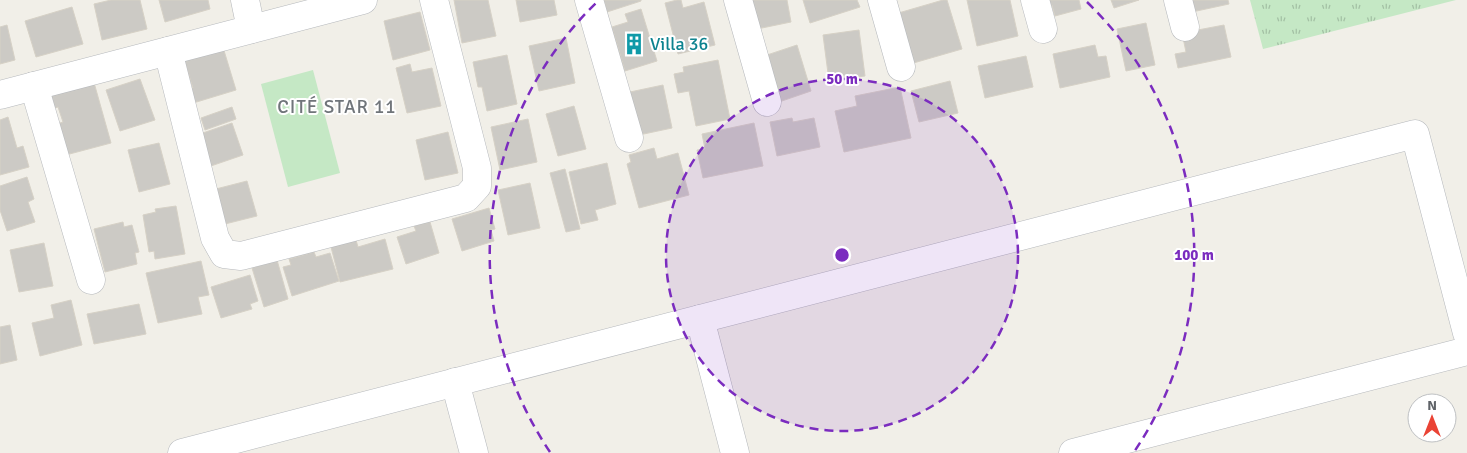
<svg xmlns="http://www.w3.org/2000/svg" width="1467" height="453" viewBox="0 0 1467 453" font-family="Signika,sans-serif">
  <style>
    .grass { fill: url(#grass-tufts) }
    .pitch { fill: #c5e8c5 }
    .building { fill: #cccac5; stroke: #d6d1c6 }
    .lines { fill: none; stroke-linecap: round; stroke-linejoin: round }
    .minor-casing { stroke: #b5b8bc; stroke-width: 29 }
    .minor { stroke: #fff; stroke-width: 28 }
    .ring { fill: none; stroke: #7b2cbf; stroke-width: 2.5; stroke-dasharray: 9 6 }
    .labels { text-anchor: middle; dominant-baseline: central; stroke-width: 4; stroke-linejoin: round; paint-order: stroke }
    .culture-label { font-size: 18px; fill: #0d838f; stroke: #fff; text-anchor: start }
    .neighbourhood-label { font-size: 19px; letter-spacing: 1px; fill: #70757a; stroke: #fff }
    .centre { fill: #7b2cbf; stroke: #fff; stroke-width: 2.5 }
    .ring-label { font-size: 15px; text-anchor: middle; font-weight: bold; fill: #7b2cbf; stroke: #fff; stroke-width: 4; stroke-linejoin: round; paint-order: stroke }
  </style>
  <defs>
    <pattern id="grass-tufts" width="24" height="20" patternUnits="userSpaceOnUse" patternTransform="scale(1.25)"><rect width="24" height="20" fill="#c5e8c5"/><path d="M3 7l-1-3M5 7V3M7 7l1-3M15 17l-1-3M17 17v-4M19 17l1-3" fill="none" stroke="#a3c0a4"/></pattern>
  </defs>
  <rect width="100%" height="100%" fill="#f1efe8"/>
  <polygon class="grass" points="1250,0 1456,0 1263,49"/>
  <polygon class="pitch" points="313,70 340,173 288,187 261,84"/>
  <g class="building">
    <polygon points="111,0 140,0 147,29 102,40 94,4"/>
    <polygon points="159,0 208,0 210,9 165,22"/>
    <polygon points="454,0 488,0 496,36 462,43"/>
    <polygon points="516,0 554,0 557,15 520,22"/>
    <polygon points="604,0 641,0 641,1 607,12"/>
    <polygon points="677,0 681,0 683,8 704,2 715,45 678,54 665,3"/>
    <polygon points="751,0 787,0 791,22 757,29"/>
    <polygon points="803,0 857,0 860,7 810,23"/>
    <polygon points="943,0 947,0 962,49 910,64 895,14"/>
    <polygon points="967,0 1010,0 1018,36 977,46"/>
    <polygon points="1044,0 1079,0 1081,9 1055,16 1052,5 1046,6"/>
    <polygon points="1111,0 1139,0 1114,8"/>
    <polygon points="1190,0 1228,0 1229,4 1192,12"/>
    <polygon points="72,7 83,44 36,57 25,21"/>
    <polygon points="641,9 657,61 625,71 612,27 628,22 625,14"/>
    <polygon points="420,12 430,50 393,60 384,21"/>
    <polygon points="1146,23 1155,65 1126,71 1117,29"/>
    <polygon points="7,25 15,60 0,64 0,27"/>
    <polygon points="1224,25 1231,57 1178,68 1175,54 1186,52 1182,33"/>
    <polygon points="859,30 865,76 829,81 823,35"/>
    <polygon points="566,38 575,83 539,91 529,46"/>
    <polygon points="222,44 236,90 190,104 186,90 193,88 183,56"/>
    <polygon points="797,45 811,91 776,103 761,57"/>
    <polygon points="1095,45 1098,57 1106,56 1110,77 1060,88 1053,54"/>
    <polygon points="507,55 517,104 487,111 482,87 478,87 473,62"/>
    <polygon points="1026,56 1033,87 985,98 978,66"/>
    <polygon points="718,60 730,119 696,126 689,91 678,93 674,74 684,72 683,67"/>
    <polygon points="410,64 412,72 432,68 441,106 407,113 396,68"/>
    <polygon points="93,79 111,143 62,156 54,125 63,122 58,107 51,109 47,92"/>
    <polygon points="140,79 155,120 120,131 106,90"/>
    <polygon points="950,81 958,113 919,122 911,91"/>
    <polygon points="663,85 672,128 639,135 630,92"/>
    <polygon points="900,87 911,138 844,152 835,111 857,106 855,96"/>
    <polygon points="574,106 586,149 558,156 546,114"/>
    <polygon points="232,107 236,119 205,130 201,118"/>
    <polygon points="8,117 17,148 23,146 29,167 0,175 0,120"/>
    <polygon points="792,118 793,122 814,118 820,147 777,156 770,122"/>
    <polygon points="528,119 537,162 500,170 491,127"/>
    <polygon points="232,123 243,155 205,168 194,136"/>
    <polygon points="754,123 763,166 703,178 697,150 705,149 702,134"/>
    <polygon points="448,132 458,173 425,180 416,140"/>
    <polygon points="159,143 170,184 139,192 128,150"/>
    <polygon points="654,148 657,159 678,153 689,195 639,208 627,164 631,162 629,155"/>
    <polygon points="607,163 616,204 595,210 598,220 581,224 569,172"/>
    <polygon points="565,169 580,229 566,232 550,173"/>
    <polygon points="27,177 34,199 28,202 35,222 7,231 0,210 0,186"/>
    <polygon points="247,181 257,216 221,225 212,190"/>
    <polygon points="530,183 540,228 508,235 498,190"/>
    <polygon points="176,206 185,254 155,259 154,251 149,252 143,215 156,212 155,209"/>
    <polygon points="489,208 495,229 491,230 494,241 462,251 452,219"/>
    <polygon points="123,222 124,227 132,225 139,252 135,253 137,264 105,272 94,229"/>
    <polygon points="430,222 439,253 406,264 397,237 416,231 414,226"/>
    <polygon points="385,239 393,269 340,282 331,247 356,240 358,247"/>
    <polygon points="44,243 53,286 19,292 10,250"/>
    <polygon points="314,252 316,257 330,253 339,281 292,296 283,267 291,265 289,259"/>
    <polygon points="277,260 288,299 264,307 252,268"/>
    <polygon points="201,261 209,295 198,297 202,314 158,323 146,273"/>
    <polygon points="250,275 258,301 250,304 252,309 221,318 211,287"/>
    <polygon points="71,300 82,345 40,356 32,323 54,318 51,305"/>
    <polygon points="139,304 146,334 94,344 87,314"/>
    <polygon points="10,325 17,360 0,364 0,327"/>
  </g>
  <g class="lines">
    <g class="minor-casing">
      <g id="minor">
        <polyline points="245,0 251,29"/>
        <polyline points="589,0 629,138"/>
        <polyline points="738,0 767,102"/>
        <polyline points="882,0 901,67"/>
        <polyline points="1035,0 1043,29"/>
        <polyline points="1178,0 1185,27"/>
        <polyline points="168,51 215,238 224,254 241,256 466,198 477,186 477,168 434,0"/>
        <polyline points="34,86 91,280"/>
        <polyline points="0,95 363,0"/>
        <polyline points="700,319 735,453"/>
        <polyline points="455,382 474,453"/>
        <polyline points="182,453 1415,134 1467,333"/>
        <polyline points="1073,453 1467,351"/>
      </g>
    </g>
    <use href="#minor" class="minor"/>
  </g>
  <circle cx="842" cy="255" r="176" fill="#7b2cbf" fill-opacity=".12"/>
  <g class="ring">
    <circle cx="842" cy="255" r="176"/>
    <path d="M550 452A352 352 0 0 1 597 2M1087 2A352 352 0 0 1 1134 452"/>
  </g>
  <defs>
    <g id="building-bare" transform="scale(1.725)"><path d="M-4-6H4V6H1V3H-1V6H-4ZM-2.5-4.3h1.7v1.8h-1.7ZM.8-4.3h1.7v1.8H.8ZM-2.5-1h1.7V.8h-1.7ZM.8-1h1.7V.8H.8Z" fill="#0f9aa8" stroke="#fff" stroke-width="2.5" paint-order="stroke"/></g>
  </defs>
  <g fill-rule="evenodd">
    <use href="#building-bare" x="634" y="44"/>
  </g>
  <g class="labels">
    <g class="culture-label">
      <text x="650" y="44">Villa 36</text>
    </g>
    <g class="neighbourhood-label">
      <text x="337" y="107">CITÉ STAR 11</text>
    </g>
  </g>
  <circle cx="842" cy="255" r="8" class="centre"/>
  <g class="ring-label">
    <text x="842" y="84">50 m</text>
    <text x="1194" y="260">100 m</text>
  </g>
  <g transform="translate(1432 418)"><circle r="24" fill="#ffffff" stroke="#bfc1c3"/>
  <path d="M0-4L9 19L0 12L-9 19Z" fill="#ea4335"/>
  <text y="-8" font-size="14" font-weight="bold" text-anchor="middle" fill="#5f6368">N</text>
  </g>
</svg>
